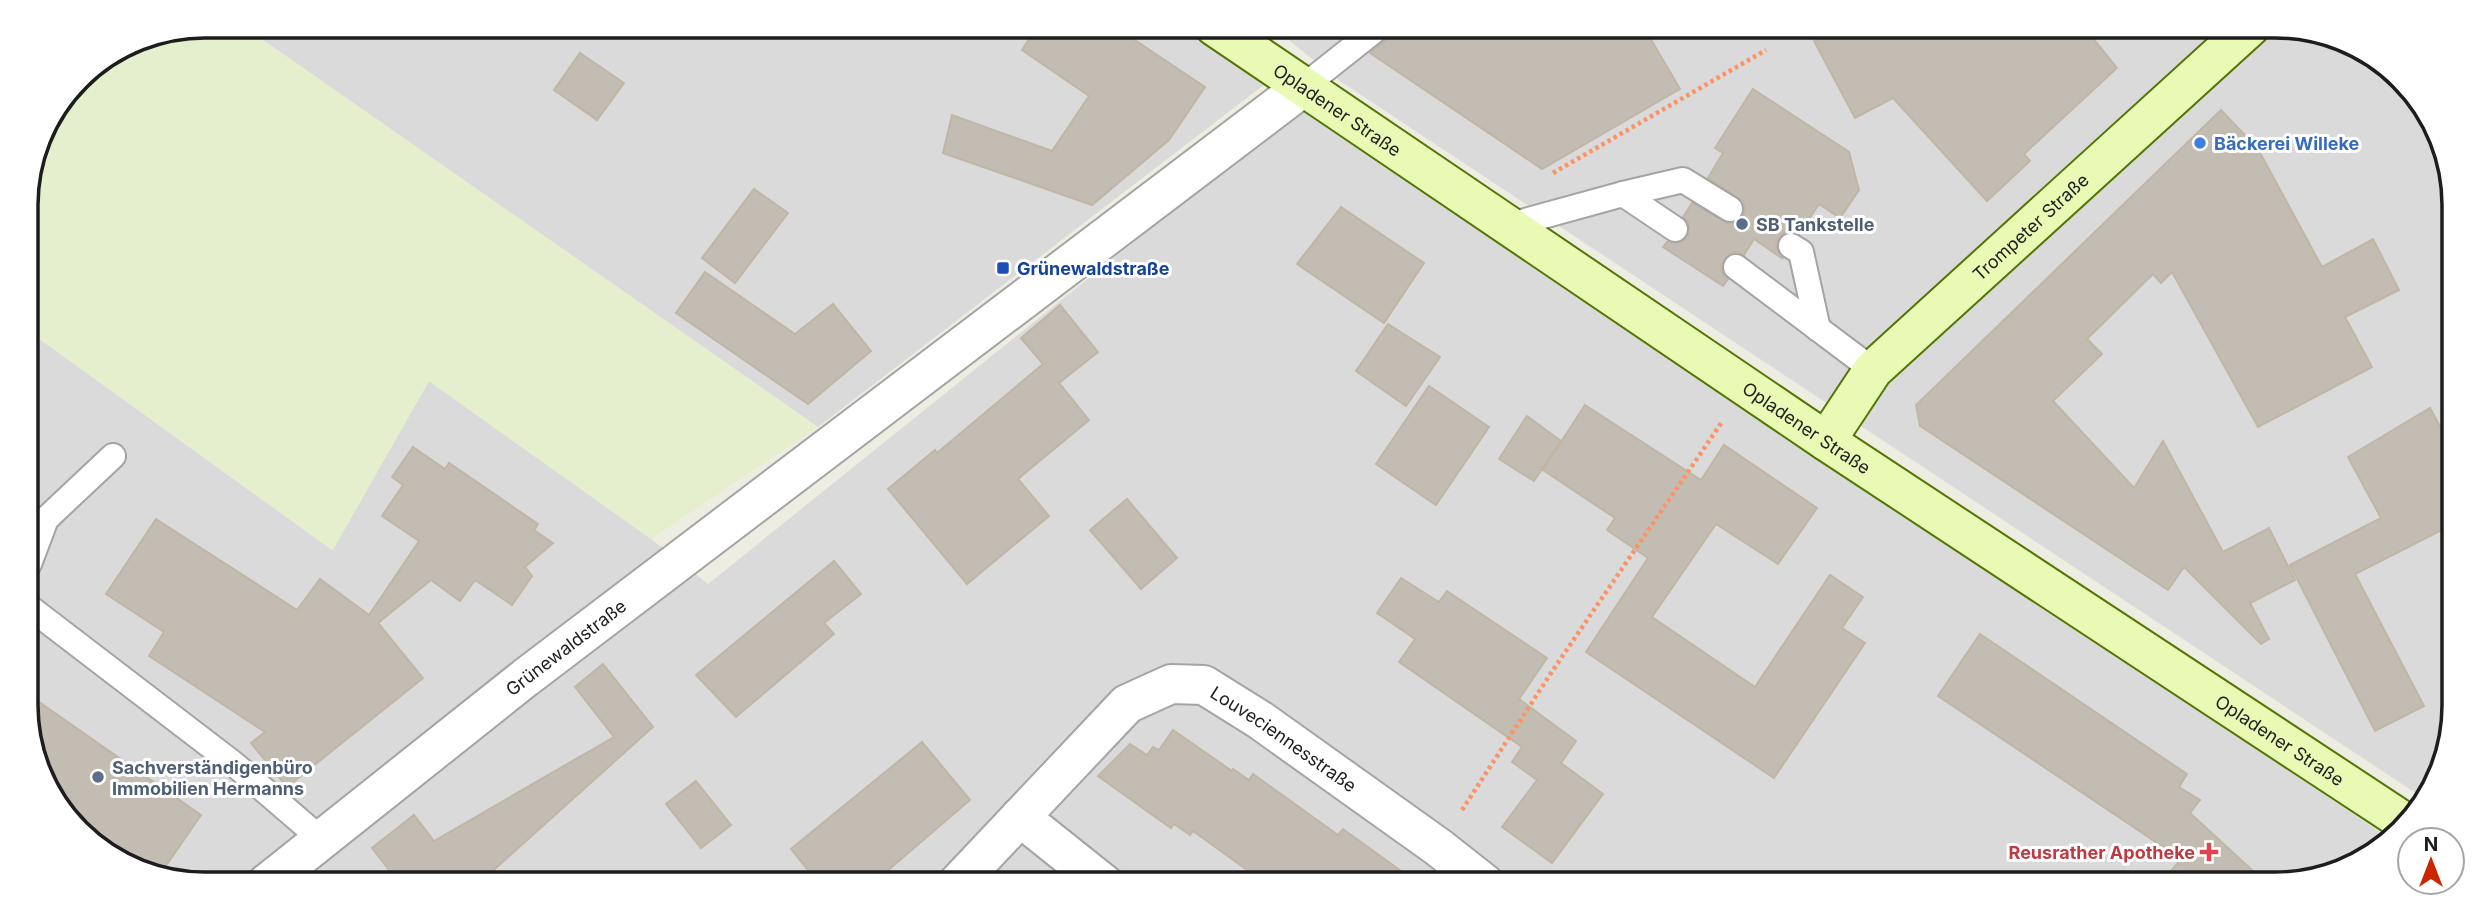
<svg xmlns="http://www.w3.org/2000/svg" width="2480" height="910" viewBox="0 0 2480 910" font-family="Inter,sans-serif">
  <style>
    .residential { fill: #dbdada }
    .farmland { fill: #e5eecd }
    .building { fill: #c3bcb2; stroke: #c0b6a5; stroke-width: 2 }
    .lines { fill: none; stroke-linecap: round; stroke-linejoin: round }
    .service-casing { stroke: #a4a4a4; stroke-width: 28 }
    .minor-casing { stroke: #a4a4a4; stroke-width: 42 }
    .tertiary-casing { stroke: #a4a4a4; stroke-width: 42 }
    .secondary-casing { stroke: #527503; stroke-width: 42 }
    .path { stroke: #fc9366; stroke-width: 4.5; stroke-dasharray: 3.5 3.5; stroke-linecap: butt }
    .service { stroke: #fff; stroke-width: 24 }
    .minor { stroke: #fff; stroke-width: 38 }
    .tertiary { stroke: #fff; stroke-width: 38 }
    .secondary { stroke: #e9fab5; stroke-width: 38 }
    .shop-dot { fill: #3f7fe0; stroke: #fff; stroke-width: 2.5 }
    .service-dot { fill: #5c6f8a; stroke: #fff; stroke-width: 2.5 }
    .transit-dot { fill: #1a4fb4; stroke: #fff; stroke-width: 2.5 }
    .health-dot { fill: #e0444e; stroke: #fff; stroke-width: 2.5 }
    .labels { text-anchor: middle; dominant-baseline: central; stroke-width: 6; stroke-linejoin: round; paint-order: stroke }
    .street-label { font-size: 18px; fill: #1d1d1d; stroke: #fff }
    .shop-label { font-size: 18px; font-weight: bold; fill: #366cbe; stroke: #fff; text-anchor: start }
    .service-label { font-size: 18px; font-weight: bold; fill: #4e5e75; stroke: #fff; text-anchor: start }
    .transit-label { font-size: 18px; font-weight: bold; fill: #164399; stroke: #fff; text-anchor: start }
    .health-label { font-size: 18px; font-weight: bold; fill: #be3a42; stroke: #fff; text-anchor: end }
    .rim { fill: none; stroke: #1d1d1d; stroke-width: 3.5 }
  </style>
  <rect width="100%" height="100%" fill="#eeede2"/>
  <g class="residential">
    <polygon points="243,26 1180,26 1265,84 818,427"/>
    <polygon points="1271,26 2275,26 2332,36 2410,87 2452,181 2444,762 2420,796 1340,81"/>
    <polygon points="1304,105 2390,839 2384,847 2286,883 205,884 148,874 70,823 30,739 27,330 332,550 429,381 651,539 708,584"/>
  </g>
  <polygon class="farmland" points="205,26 243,26 818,427 651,539 429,381 333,550 27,330 27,193 45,126 87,71 137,40"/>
  <g class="building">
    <polygon points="1038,26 1114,26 1205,87 1169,140 1092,205 943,153 952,115 1052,151 1089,96 1022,50"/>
    <polygon points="1330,26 1356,26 1344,36"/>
    <polygon points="1395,26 1643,26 1680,89 1542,169 1370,53 1390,37"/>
    <polygon points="1843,26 2083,26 2117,68 2024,154 2030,161 1987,201 1893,98 1855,118 1814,41"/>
    <polygon points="580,53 624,83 597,120 554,90"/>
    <polygon points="1753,89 1849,152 1859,190 1840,218 1819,204 1799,234 1792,231 1783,233 1778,239 1776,246 1783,259 1754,239 1744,255 1737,252 1730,254 1721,265 1722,272 1728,279 1723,286 1663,247 1667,242 1681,243 1688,237 1689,223 1683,217 1692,203 1729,224 1736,222 1743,216 1745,209 1743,201 1708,178 1723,153 1715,148"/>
    <polygon points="2221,110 2258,149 2322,267 2373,239 2399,290 2345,317 2372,367 2258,427 2172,272 2161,283 2153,274 2087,339 2102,354 2053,401 2134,488 2163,441 2223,552 2269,528 2295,580 2250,603 2269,639 2261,644 2184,567 2168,590 1920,426 1916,405"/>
    <polygon points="754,189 788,213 735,283 702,258"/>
    <polygon points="1341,207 1424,263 1384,323 1297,264"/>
    <polygon points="705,272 795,334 833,304 871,351 808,404 676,313"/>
    <polygon points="1060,305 1098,352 1059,383 1089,420 1018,479 1049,516 967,584 888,489 935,450 937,453 1043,364 1021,338"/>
    <polygon points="1388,324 1440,357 1406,406 1356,371"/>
    <polygon points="1429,386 1489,427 1436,505 1376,464"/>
    <polygon points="1585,405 1701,480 1724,445 1817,508 1778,564 1716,524 1652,617 1755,687 1830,575 1863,597 1842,628 1865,643 1774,778 1586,652 1648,558 1607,530 1615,518 1543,470"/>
    <polygon points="2430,408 2449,443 2448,527 2355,574 2424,706 2375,731 2290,565 2381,518 2348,457"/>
    <polygon points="1527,416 1561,441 1534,481 1499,459"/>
    <polygon points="413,447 445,469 449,463 538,524 534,530 553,543 525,567 532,576 512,605 475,580 460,601 431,580 378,623 423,678 287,787 251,743 265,732 149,656 164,632 106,594 156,519 297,610 320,579 369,615 419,541 382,516 403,485 392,477"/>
    <polygon points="1127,499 1177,558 1141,589 1090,530"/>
    <polygon points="834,561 861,594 824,623 834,634 736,717 696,675"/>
    <polygon points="1401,578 1439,602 1447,591 1547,658 1519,699 1576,741 1561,763 1603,794 1552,863 1502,827 1537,780 1512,762 1522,747 1399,662 1415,639 1377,613"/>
    <polygon points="1980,634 2187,774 2179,787 2200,800 2190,813 2266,883 2161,883 2181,859 1938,696"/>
    <polygon points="603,664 653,727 478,884 400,884 372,848 414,815 434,841 614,737 575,687"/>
    <polygon points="29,695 201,815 159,876 148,874 70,823 30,739"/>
    <polygon points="1173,730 1232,771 1233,769 1249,780 1253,774 1338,835 1343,829 1419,884 1281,884 1261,870 1257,877 1193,831 1190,835 1174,824 1171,828 1098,776 1130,744 1147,755 1153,747 1159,750"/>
    <polygon points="922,742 970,800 872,884 819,884 791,849"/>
    <polygon points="696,781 731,825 701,848 666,804"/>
  </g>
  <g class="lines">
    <g class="service-casing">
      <g id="service">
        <polyline points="1303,87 1380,26"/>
        <polyline points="1623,194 1683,180 1730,209"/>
        <polyline points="1507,226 1623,194 1675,229"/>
        <polyline points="1791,246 1801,252 1818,329"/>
        <polyline points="1736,267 1873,370"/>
        <polyline points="29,564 46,519 113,456"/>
        <polyline points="29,607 234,764 322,840"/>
      </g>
    </g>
    <g class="minor-casing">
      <g id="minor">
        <polyline points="1020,817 1104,884"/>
        <path id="s1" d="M957,884L1127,704L1171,684L1204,685L1260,720L1438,847L1485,884"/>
      </g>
    </g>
    <g class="tertiary-casing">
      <g id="tertiary">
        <path id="s2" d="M266,884L525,678L1303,87"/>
      </g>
    </g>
    <g class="secondary-casing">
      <g id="secondary">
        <path id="s3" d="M1214,26L1826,441L2403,821"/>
        <path id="s4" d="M1826,441L1873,370L2251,26"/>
      </g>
    </g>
    <g class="path">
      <polyline points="1553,173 1766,50"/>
      <polyline points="1462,810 1553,670 1722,422"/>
    </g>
    <use href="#service" class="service"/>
    <use href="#minor" class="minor"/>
    <use href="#tertiary" class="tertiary"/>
    <use href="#secondary" class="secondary"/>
  </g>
  <circle class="shop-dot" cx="2200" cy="143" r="7"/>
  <g class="service-dot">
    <circle cx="1742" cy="224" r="7"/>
    <circle cx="98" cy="777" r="7"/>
  </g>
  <rect class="transit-dot" x="996" y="261" width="14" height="14" rx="3.5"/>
  <path class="health-dot" d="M2205.5 841.5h7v7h7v7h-7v7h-7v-7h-7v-7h7z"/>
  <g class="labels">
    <g class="street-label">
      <text stroke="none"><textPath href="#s3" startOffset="149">Opladener Straße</textPath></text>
      <text stroke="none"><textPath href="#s4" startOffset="298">Trompeter Straße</textPath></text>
      <text stroke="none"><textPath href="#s3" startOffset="716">Opladener Straße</textPath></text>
      <text stroke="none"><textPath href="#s2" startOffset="382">Grünewaldstraße</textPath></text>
      <text stroke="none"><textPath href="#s1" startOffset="425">Louveciennesstraße</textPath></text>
      <text stroke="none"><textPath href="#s3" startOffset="1283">Opladener Straße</textPath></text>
    </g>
    <g class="shop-label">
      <text x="2214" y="143">Bäckerei Willeke</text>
    </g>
    <g class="service-label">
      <text x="1756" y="224">SB Tankstelle</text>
      <text x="112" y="767">Sachverständigenbüro<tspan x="112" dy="21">Immobilien Hermanns</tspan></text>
    </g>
    <g class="transit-label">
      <text x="1017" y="268">Grünewaldstraße</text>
    </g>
    <g class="health-label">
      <text x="2195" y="852">Reusrather Apotheke</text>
    </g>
  </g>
  <path d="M0 0H2480V910H0ZM205 38H2275A167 167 0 0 1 2442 205V705A167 167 0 0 1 2275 872H205A167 167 0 0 1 38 705V205A167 167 0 0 1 205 38Z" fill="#fff" fill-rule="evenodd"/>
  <path class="rim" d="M205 38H2275A167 167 0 0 1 2442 205V705A167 167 0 0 1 2275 872H205A167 167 0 0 1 38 705V205A167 167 0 0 1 205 38Z"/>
  <g transform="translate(2431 861)"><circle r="33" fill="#ffffff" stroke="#a5a5a5" stroke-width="2"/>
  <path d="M0-5L12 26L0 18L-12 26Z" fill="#ca2700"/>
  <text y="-10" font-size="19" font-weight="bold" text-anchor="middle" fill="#1d1d1d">N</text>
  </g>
</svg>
